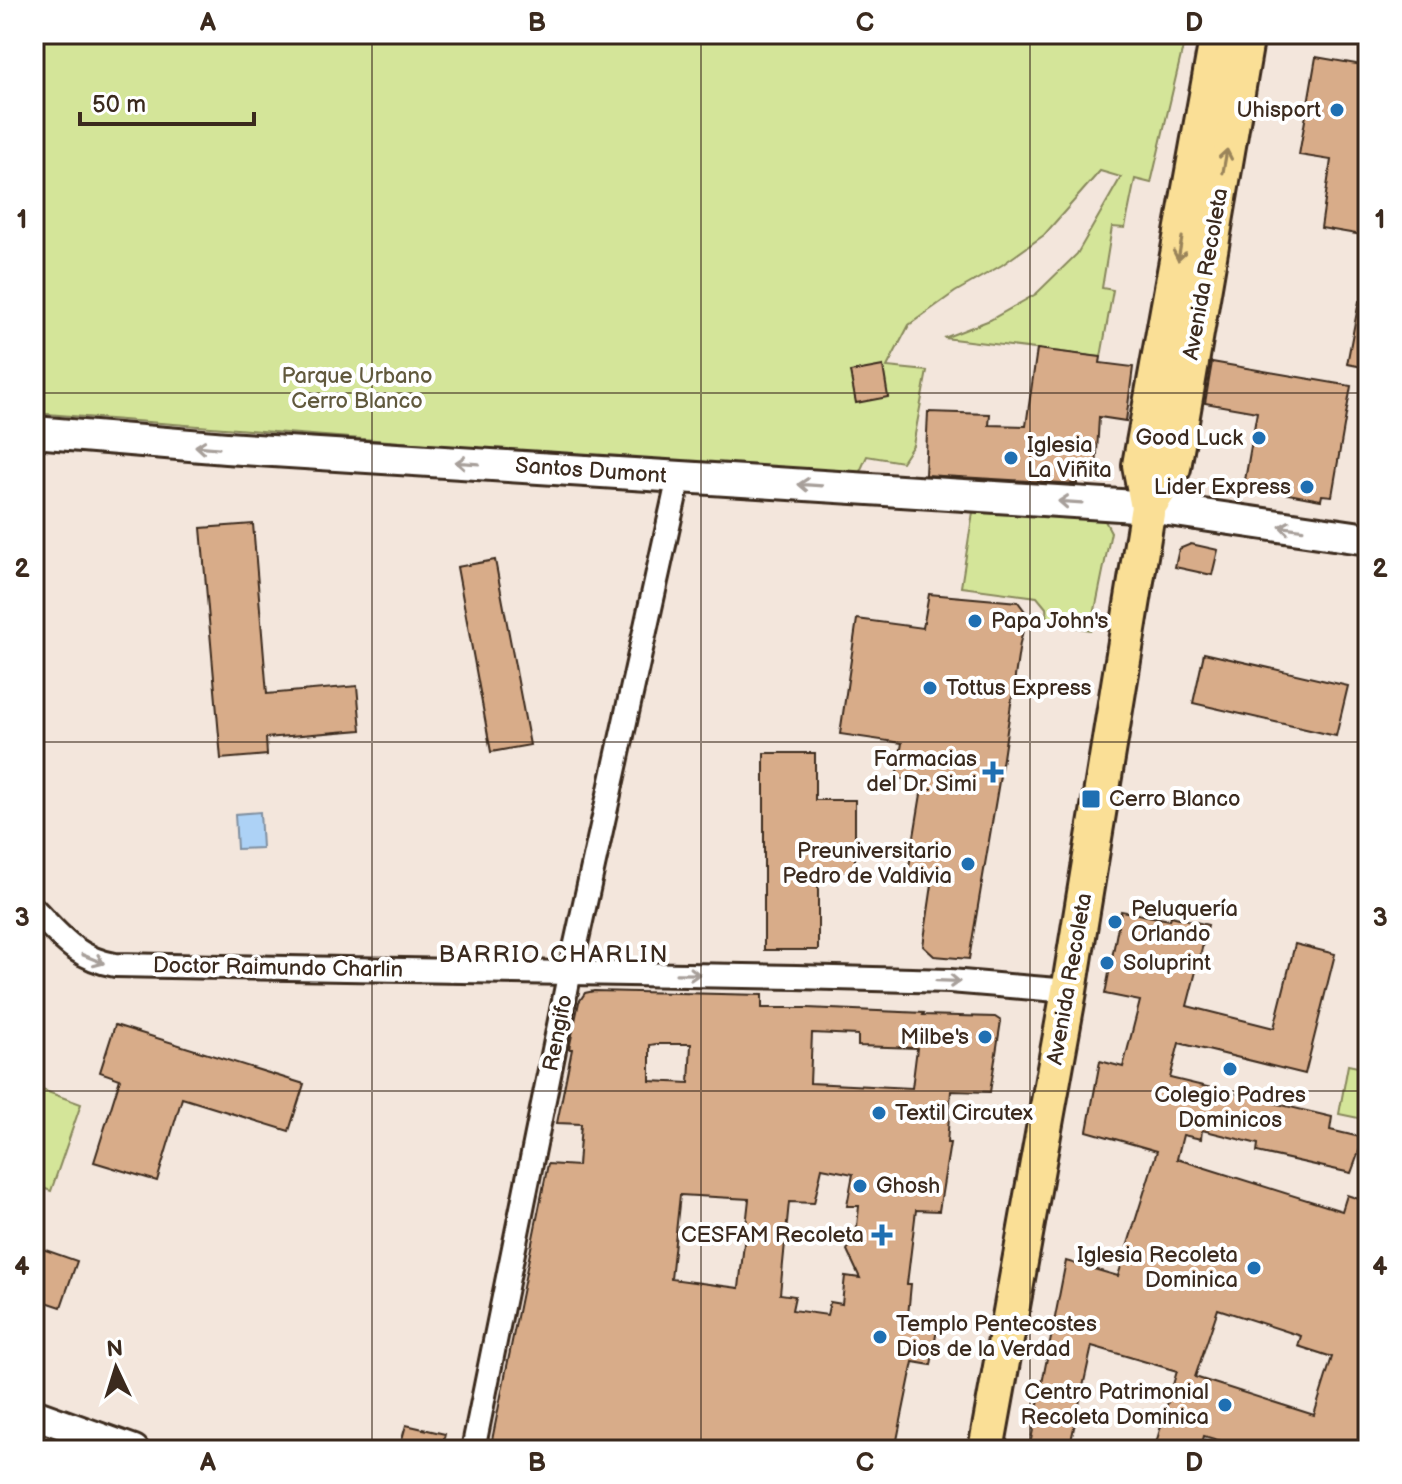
<svg xmlns="http://www.w3.org/2000/svg" width="1402" height="1484" viewBox="0 0 1402 1484" font-family="'Balsamiq Sans',sans-serif">
  <style>
    .green { fill: #d4e599; stroke: #88885c; stroke-width: 2 }
    .water { fill: #add2f6; stroke: #7f8fa0; stroke-width: 2 }
    .building { fill: #d8ac89; stroke: #3b2a1e; stroke-width: 2; fill-rule: evenodd }
    .lines { fill: none; stroke-linecap: round; stroke-linejoin: round }
    .minor-casing { stroke: #3b2a1e; stroke-width: 28 }
    .tertiary-casing { stroke: #3b2a1e; stroke-width: 34 }
    .secondary-casing { stroke: #3b2a1e; stroke-width: 36 }
    .primary-casing { stroke: #3b2a1e; stroke-width: 40 }
    .minor { stroke: #fff; stroke-width: 22 }
    .tertiary { stroke: #fff; stroke-width: 28 }
    .secondary { stroke: #fff; stroke-width: 30 }
    .primary { stroke: #fadf96; stroke-width: 34 }
    .oneway { stroke: #9a845a }
    .oneway2 { stroke: #a79f9a }
    .grid { fill: none; stroke: #3b2a1e; stroke-width: 2; stroke-opacity: 0.55 }
    .poi-dot { fill: #1f6fb2; stroke: #fff; stroke-width: 3 }
    .labels { text-anchor: middle; dominant-baseline: central; stroke-width: 8; stroke-linejoin: round; paint-order: stroke }
    .poi-label { font-size: 22px; fill: #3b2a1e; stroke: #fff; text-anchor: end }
    .street-label { font-size: 22px; fill: #3b2a1e; stroke: #fff }
    .park-label { font-size: 22px; fill: #61593d; stroke: #fff }
    .neighbourhood-label { font-size: 24px; letter-spacing: 2px; fill: #3b2a1e; stroke: #fff }
    .neatline { fill: none; stroke: #3b2a1e; stroke-width: 3 }
    .grid-label { font-size: 26px; text-anchor: middle; font-weight: bold; fill: #3b2a1e }
  </style>
  <rect width="100%" height="100%" fill="#f3e6dc"/>
  <filter id="ink" filterUnits="userSpaceOnUse"><feTurbulence type="fractalNoise" baseFrequency=".0125" numOctaves="2"/><feDisplacementMap in="SourceGraphic" scale="16" xChannelSelector="R" yChannelSelector="G"/><feConvolveMatrix kernelMatrix="1 2 1 2 8 2 1 2 1" color-interpolation-filters="sRGB"/></filter>
  <g filter="url(#ink)">
    <g class="green">
      <polygon points="34,34 1186,34 1151,183 1135,179 1125,228 1112,227 1102,288 1113,290 1101,357 944,338 990,320 1036,294 1077,254 1121,177 1100,171 1044,235 1002,265 955,292 909,325 887,367 927,371 913,445 902,462 867,456 857,478 34,413"/>
      <polygon points="973,512 1104,519 1111,532 1091,630 1047,622 1046,608 1037,597 961,587"/>
      <polygon points="1348,1065 1368,1069 1368,1120 1339,1114"/>
      <polygon points="34,1087 81,1104 51,1191 34,1185"/>
    </g>
    <polygon class="water" points="260,812 262,848 237,849 235,814"/>
    <g class="building">
      <polygon points="1316,57 1368,66 1368,236 1321,228 1331,160 1299,155"/>
      <polygon points="1359,301 1368,302 1368,368 1347,364"/>
      <polygon points="1037,349 1101,357 1100,363 1133,367 1126,421 1099,417 1096,470 1077,470 1077,484 925,475 928,412 990,414 989,425 1026,426"/>
      <polygon points="1212,362 1351,386 1332,496 1322,495 1321,500 1244,486 1257,412 1205,403"/>
      <polygon points="883,366 888,397 856,403 850,372"/>
      <polygon points="253,524 267,694 357,686 361,730 266,738 267,755 221,759 201,528"/>
      <polygon points="1191,544 1218,550 1212,575 1175,567 1179,549"/>
      <polygon points="495,560 530,745 491,752 457,567"/>
      <polygon points="929,594 1018,602 1027,614 1020,643 1003,758 969,959 934,956 923,946 932,885 907,879 923,782 896,778 902,743 840,734 857,619 923,628"/>
      <polygon points="1204,653 1348,686 1336,736 1193,703"/>
      <polygon points="764,753 815,753 815,800 855,800 855,873 818,873 818,950 764,950"/>
      <path d="M1121,911L1170,920L1171,916L1208,925L1187,1006L1274,1028L1295,944L1335,954L1305,1074L1179,1043L1170,1078L1332,1117L1330,1130L1364,1138L1351,1173L1257,1152L1258,1144L1202,1130L1201,1139L1183,1135L1177,1159L1342,1211L1347,1195L1368,1202V1450H1252L1204,1436L1200,1450H1154L1177,1371L1092,1346L1069,1450H1029L1066,1261L1118,1276L1157,1151L1087,1131L1100,1061L1123,1067L1140,1001L1105,994ZM1218,1309L1301,1336L1298,1346L1332,1357L1314,1415L1195,1377Z"/>
      <path d="M594,991L762,995V1008H807L924,1013L923,1015L995,1017L1001,1021L990,1092L951,1091L947,1143H950L939,1211L916,1210L907,1284H911L908,1316L922,1318L921,1326L937,1329L931,1365L913,1362L895,1450H490L548,1164L578,1166L581,1124L557,1123L572,1049H569L579,1002L585,993ZM812,1033L858,1035V1046L917,1048L912,1088L810,1083ZM656,1044H691L689,1083L650,1081V1045ZM822,1168L853,1174L847,1206H859L856,1237L847,1250L860,1278L845,1276L842,1304L830,1302L827,1315L792,1310L795,1296L780,1294L789,1202L814,1203ZM680,1195L749,1199L739,1288L671,1279Z"/>
      <polygon points="115,1025 304,1084 289,1131 182,1098 157,1181 94,1162 120,1079 100,1072"/>
      <polygon points="34,1246 77,1261 61,1307 34,1298"/>
      <polygon points="406,1425 445,1434 441,1450 399,1450"/>
    </g>
    <g class="lines">
      <g class="minor-casing">
        <g id="minor">
          <path d="M34,909C60,936 76,958 115,965L796,977L950,981L1069,991"/>
          <polyline points="473,1450 570,971 679,477"/>
        </g>
      </g>
      <g class="tertiary-casing">
        <polyline id="tertiary" points="34,1414 134,1450"/>
      </g>
      <g class="secondary-casing">
        <polyline id="secondary" points="34,432 226,448 1120,505 1148,507 1368,539"/>
      </g>
      <g class="primary-casing">
        <g id="primary">
          <polyline points="1148,507 1173,468 1247,34"/>
          <polyline points="986,1450 1069,991 1148,507 1140,465 1218,34"/>
        </g>
      </g>
      <use href="#minor" class="minor"/>
      <use href="#tertiary" class="tertiary"/>
      <use href="#secondary" class="secondary"/>
      <use href="#primary" class="primary"/>
    </g>
    <defs><path id="oneway-shaft" d="M-6 0H5M1.5-3L5.5 0L1.5 3" fill="none" stroke-width="1.6" stroke-linecap="round" stroke-linejoin="round" transform="scale(2)"/></defs>
    <g class="oneway">
      <use href="#oneway-shaft" transform="translate(1225 161) rotate(-80)"/>
      <use href="#oneway-shaft" transform="translate(1180 249) rotate(100)"/>
    </g>
    <g class="oneway2">
      <use href="#oneway-shaft" transform="translate(207 447) rotate(-175)"/>
      <use href="#oneway-shaft" transform="translate(467 463) rotate(-176)"/>
      <use href="#oneway-shaft" transform="translate(810 485) rotate(-176)"/>
      <use href="#oneway-shaft" transform="translate(1070 502) rotate(-176)"/>
      <use href="#oneway-shaft" transform="translate(1291 528) rotate(-172)"/>
      <use href="#oneway-shaft" transform="translate(93 959) rotate(22)"/>
      <use href="#oneway-shaft" transform="translate(688 974) rotate(1)"/>
      <use href="#oneway-shaft" transform="translate(948 981) rotate(2)"/>
    </g>
  </g>
  <path class="grid" d="M372,34V1450M701,34V1450M1030,34V1450M34,393H1368M34,742H1368M34,1091H1368"/>
  <g class="poi-dot">
    <circle cx="1337" cy="110" r="8"/>
    <circle cx="1259" cy="438" r="8"/>
    <circle cx="1011" cy="458" r="8"/>
    <circle cx="1307" cy="487" r="8"/>
    <circle cx="975" cy="621" r="8"/>
    <circle cx="930" cy="688" r="8"/>
    <path d="M989 760h8v8h8v8h-8v8h-8v-8h-8v-8h8z"/>
    <rect x="1081" y="789" width="20" height="20" rx="4"/>
    <circle cx="968" cy="864" r="8"/>
    <circle cx="1115" cy="922" r="8"/>
    <circle cx="1107" cy="963" r="8"/>
    <circle cx="985" cy="1037" r="8"/>
    <circle cx="1230" cy="1069" r="8"/>
    <circle cx="879" cy="1113" r="8"/>
    <circle cx="860" cy="1186" r="8"/>
    <path d="M878 1223h8v8h8v8h-8v8h-8v-8h-8v-8h8z"/>
    <circle cx="1254" cy="1268" r="8"/>
    <circle cx="880" cy="1337" r="8"/>
    <circle cx="1225" cy="1405" r="8"/>
  </g>
  <g class="labels">
    <g class="poi-label">
      <text x="1321" y="110">Uhisport</text>
      <text x="1243" y="438">Good Luck</text>
      <text x="1027" y="445" text-anchor="start">Iglesia<tspan x="1027" dy="25">La Viñita</tspan></text>
      <text x="1291" y="487">Lider Express</text>
      <text x="991" y="621" text-anchor="start">Papa John's</text>
      <text x="946" y="688" text-anchor="start">Tottus Express</text>
      <text x="977" y="759">Farmacias<tspan x="977" dy="25">del Dr. Simi</tspan></text>
      <text x="1109" y="799" text-anchor="start">Cerro Blanco</text>
      <text x="952" y="851">Preuniversitario<tspan x="952" dy="25">Pedro de Valdivia</tspan></text>
      <text x="1131" y="909" text-anchor="start">Peluquería<tspan x="1131" dy="25">Orlando</tspan></text>
      <text x="1123" y="963" text-anchor="start">Soluprint</text>
      <text x="969" y="1037">Milbe's</text>
      <text x="1230" y="1095" text-anchor="middle">Colegio Padres<tspan x="1230" dy="25">Dominicos</tspan></text>
      <text x="895" y="1113" text-anchor="start">Textil Circutex</text>
      <text x="876" y="1186" text-anchor="start">Ghosh</text>
      <text x="864" y="1235">CESFAM Recoleta</text>
      <text x="1238" y="1255">Iglesia Recoleta<tspan x="1238" dy="25">Dominica</tspan></text>
      <text x="896" y="1324" text-anchor="start">Templo Pentecostes<tspan x="896" dy="25">Dios de la Verdad</tspan></text>
      <text x="1209" y="1392">Centro Patrimonial<tspan x="1209" dy="25">Recoleta Dominica</tspan></text>
    </g>
    <g class="street-label">
      <text transform="translate(1206 274) rotate(-80)">Avenida Recoleta</text>
      <text transform="translate(591 471) rotate(4)">Santos Dumont</text>
      <text transform="translate(278 968) rotate(1)">Doctor Raimundo Charlin</text>
      <text transform="translate(1070 979) rotate(-80)">Avenida Recoleta</text>
      <text transform="translate(558 1033) rotate(-79)">Rengifo</text>
    </g>
    <g class="park-label">
      <text x="357" y="376">Parque Urbano<tspan x="357" dy="25">Cerro Blanco</tspan></text>
    </g>
    <g class="neighbourhood-label">
      <text x="554" y="954">BARRIO CHARLIN</text>
    </g>
  </g>
  <rect width="1402" height="1484" fill="none" stroke="#fff" stroke-width="88"/>
  <g transform="translate(116 1368) rotate(356)" stroke="#ffffff" stroke-width="6" paint-order="stroke">
  <path d="M0-6L14 30L0 20L-14 30Z" fill="#3b2a1e"/>
  <text y="-12" font-size="22" font-weight="bold" text-anchor="middle" fill="#3b2a1e">N</text>
  </g>
  <path d="M80 112v12h174v-12" fill="none" stroke="#3b2a1e" stroke-width="4"/>
  <text x="92" y="112" font-size="24" fill="#3b2a1e" stroke="#ffffff" stroke-width="6" paint-order="stroke">50 m</text>
  <rect x="44" y="44" width="1314" height="1396" class="neatline"/>
  <g class="grid-label">
    <text x="208" y="31">A</text>
    <text x="537" y="31">B</text>
    <text x="865" y="31">C</text>
    <text x="1194" y="31">D</text>
    <text x="22" y="228">1</text>
    <text x="1380" y="228">1</text>
    <text x="22" y="577">2</text>
    <text x="1380" y="577">2</text>
    <text x="22" y="926">3</text>
    <text x="1380" y="926">3</text>
    <text x="22" y="1275">4</text>
    <text x="1380" y="1275">4</text>
    <text x="208" y="1471">A</text>
    <text x="537" y="1471">B</text>
    <text x="865" y="1471">C</text>
    <text x="1194" y="1471">D</text>
  </g>
</svg>
